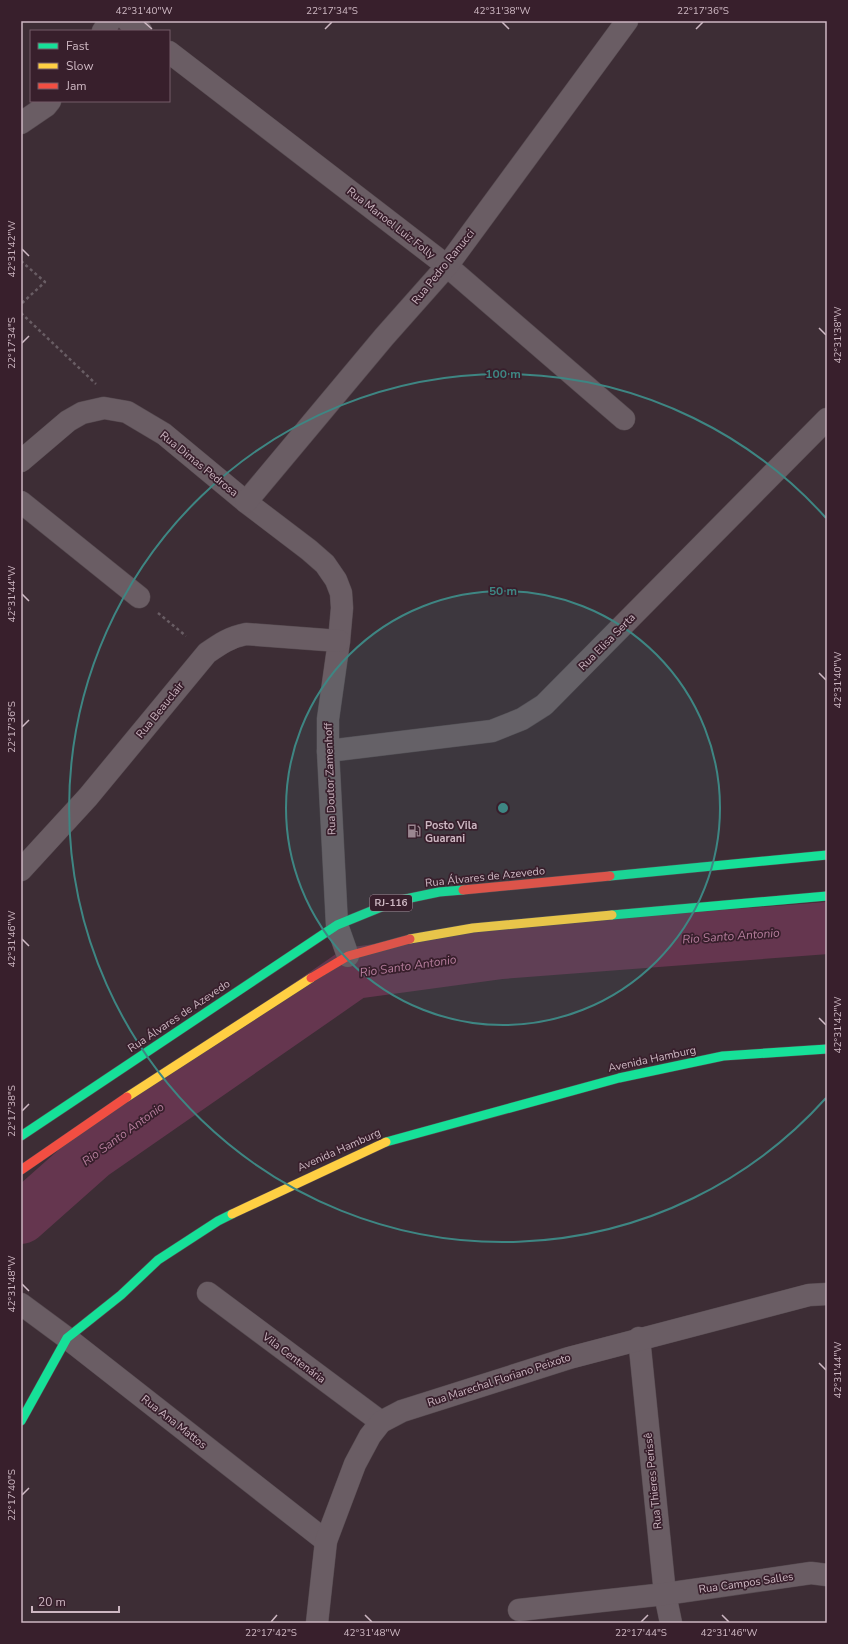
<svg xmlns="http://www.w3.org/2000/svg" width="848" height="1644" viewBox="0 0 848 1644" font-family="'Nunito Sans',sans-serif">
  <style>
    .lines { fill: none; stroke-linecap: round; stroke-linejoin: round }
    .river { stroke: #65364f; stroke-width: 52 }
    .street-casing { stroke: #55494f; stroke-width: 23 }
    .fast-casing { stroke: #55494f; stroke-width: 10 }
    .slow-casing { stroke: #55494f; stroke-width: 10 }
    .jam-casing { stroke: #55494f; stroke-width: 10 }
    .path { stroke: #695d64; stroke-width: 2.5; stroke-dasharray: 3 3; stroke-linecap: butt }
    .street { stroke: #6a5d64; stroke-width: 22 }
    .fast { stroke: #16e098; stroke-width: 9 }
    .slow { stroke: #ffcf43; stroke-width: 9 }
    .jam { stroke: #f24e42; stroke-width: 9 }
    .ticks { fill: none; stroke: #cdb7c2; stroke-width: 1.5 }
    .ring { fill: none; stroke: #3e8683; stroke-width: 2 }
    .labels { text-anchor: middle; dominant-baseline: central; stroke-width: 3.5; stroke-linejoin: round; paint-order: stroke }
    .shield { fill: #381f2c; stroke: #a08995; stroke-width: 1 }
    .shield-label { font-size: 10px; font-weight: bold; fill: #cdb7c2 }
    .street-label { font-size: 11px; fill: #cdb7c2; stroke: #381f2c }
    .poi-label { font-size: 11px; font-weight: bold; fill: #cdb7c2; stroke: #381f2c; text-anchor: start }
    .water-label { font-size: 12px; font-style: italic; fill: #b57d9c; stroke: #381f2c }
    .centre { fill: #3e8683; stroke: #381f2c; stroke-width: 2 }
    .ring-label { font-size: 12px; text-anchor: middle; font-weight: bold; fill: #3e8683; stroke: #381f2c; stroke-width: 3.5; stroke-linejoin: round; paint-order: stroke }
    .neatline { fill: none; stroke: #cdb7c2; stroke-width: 1.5 }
    .ticks-label { font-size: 10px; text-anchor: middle; fill: #cdb7c2 }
  </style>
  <rect width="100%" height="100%" fill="#3d2d35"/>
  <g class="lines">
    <polyline class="river" points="21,1218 92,1155 354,973 501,953 827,928"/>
    <g class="street-casing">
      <g id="street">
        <polyline points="128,21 141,31"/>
        <polyline points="103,31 110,21"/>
        <polyline points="169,52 447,266 624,419"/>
        <polyline points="21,123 46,106 50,101"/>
        <polyline points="21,461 68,421 82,413 104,408 127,412 164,434 246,502 309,550 325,564 336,580 341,593 342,608 339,641 328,719 328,751 337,925 348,956"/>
        <polyline points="21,502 139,597"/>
        <polyline points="246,502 384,337 447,266 627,21"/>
        <polyline points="328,751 492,731 522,719 544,705 827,419"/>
        <path d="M21,870L88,797L207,653C220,644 230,637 246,634L339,641"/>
        <polyline points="208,1293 381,1422"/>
        <polyline points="21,1304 67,1338 326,1541"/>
        <polyline points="639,1338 665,1594 671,1623"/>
        <polyline points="519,1610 665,1594 811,1573 827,1575"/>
        <polyline points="317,1623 326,1541 355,1464 370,1436 381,1422 402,1411 569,1358 809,1295 827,1294"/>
      </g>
    </g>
    <g class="fast-casing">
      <g id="fast">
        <polyline points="610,876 827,855"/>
        <polyline points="612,915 827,896"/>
        <polyline points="21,1136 337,925 396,901 439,892 463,890"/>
        <polyline points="386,1142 619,1078 723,1056 827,1049"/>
        <polyline points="21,1421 67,1338 121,1295 158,1260 218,1221 232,1214"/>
      </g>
    </g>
    <g class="slow-casing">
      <g id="slow">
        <polyline points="410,939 473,928 612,915"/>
        <polyline points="127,1097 311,978"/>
        <polyline points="232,1214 386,1142"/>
      </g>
    </g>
    <g class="jam-casing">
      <g id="jam">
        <polyline points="463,890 610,876"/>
        <polyline points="311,978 348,956 410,939"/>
        <polyline points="21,1170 127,1097"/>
      </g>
    </g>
    <g class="path">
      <polyline points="21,261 45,282 21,304"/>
      <polyline points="21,313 96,384"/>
      <polyline points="158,613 186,636"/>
    </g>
    <use href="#street" class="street"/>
    <use href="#fast" class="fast"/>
    <use href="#slow" class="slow"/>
    <use href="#jam" class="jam"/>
  </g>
  <path class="ticks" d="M144,22L152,29M502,22L509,29M325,29L332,22M696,29L703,22M22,249L29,256M819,328L826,335M22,343L29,336M22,594L29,601M819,673L826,680M22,727L29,720M22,939L29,946M819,1018L826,1025M22,1111L29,1104M22,1284L29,1291M819,1363L826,1370M22,1495L29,1488M365,1615L372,1622M722,1615L729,1622M271,1622L277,1615M641,1622L648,1615"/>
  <circle cx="503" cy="808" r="217" fill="#3e8683" fill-opacity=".12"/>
  <g class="ring">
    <circle cx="503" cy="808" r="217"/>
    <path d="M826 1098A434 434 0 1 1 826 518"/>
  </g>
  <defs>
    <g id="fuel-bare" transform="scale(1.08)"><path d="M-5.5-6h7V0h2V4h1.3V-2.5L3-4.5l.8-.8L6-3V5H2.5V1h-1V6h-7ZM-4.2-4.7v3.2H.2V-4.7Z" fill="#9b8791" stroke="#381f2c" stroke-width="2.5" paint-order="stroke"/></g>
  </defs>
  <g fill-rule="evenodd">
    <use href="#fuel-bare" x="414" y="831"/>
  </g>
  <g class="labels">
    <rect class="shield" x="370" y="895" width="42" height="16" rx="3"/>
    <g class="shield-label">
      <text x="391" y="903">RJ-116</text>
    </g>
    <g class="street-label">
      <text transform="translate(391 223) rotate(38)">Rua Manoel Luiz Folly</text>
      <text transform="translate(443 267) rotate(-51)">Rua Pedro Ranucci</text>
      <text transform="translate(199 464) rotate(39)">Rua Dimas Pedrosa</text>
      <text transform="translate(607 642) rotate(-45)">Rua Elisa Serta</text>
      <text transform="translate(160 710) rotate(-51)">Rua Beauclair</text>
      <text transform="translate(330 779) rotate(-92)">Rua Doutor Zamenhoff</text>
      <text transform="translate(485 877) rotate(-6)">Rua Álvares de Azevedo</text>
      <text transform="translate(179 1016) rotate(-34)">Rua Álvares de Azevedo</text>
      <text transform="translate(652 1059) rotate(-12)">Avenida Hamburg</text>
      <text transform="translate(339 1150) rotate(-24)">Avenida Hamburg</text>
      <text transform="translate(294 1358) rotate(37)">Vila Centenária</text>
      <text transform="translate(499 1380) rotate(-18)">Rua Marechal Floriano Peixoto</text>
      <text transform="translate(174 1422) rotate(38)">Rua Ana Mattos</text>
      <text transform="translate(653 1481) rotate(-96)">Rua Thieres Perissê</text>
      <text transform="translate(746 1583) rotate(-8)">Rua Campos Salles</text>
    </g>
    <g class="poi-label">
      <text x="425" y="825">Posto Vila<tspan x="425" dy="13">Guarani</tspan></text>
    </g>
    <g class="water-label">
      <text transform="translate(731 936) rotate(-4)">Rio Santo Antonio</text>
      <text transform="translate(408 966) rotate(-8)">Rio Santo Antonio</text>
      <text transform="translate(123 1134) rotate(-36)">Rio Santo Antonio</text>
    </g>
  </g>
  <circle cx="503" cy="808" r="6" class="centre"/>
  <g class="ring-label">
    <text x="503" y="378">100 m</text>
    <text x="503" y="595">50 m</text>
  </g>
  <rect width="848" height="1644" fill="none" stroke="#381f2c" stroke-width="44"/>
  <rect x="30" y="30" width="140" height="72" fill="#381f2c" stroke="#745c68"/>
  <rect x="38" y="43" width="20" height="6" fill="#16e098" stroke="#745c68"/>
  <text x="66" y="50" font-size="12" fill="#cdb7c2">Fast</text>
  <rect x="38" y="63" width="20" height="6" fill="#ffcf43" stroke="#745c68"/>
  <text x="66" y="70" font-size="12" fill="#cdb7c2">Slow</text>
  <rect x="38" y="83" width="20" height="6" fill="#f24e42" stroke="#745c68"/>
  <text x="66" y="90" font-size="12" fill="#cdb7c2">Jam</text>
  <path d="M32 1606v6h87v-6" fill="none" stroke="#cdb7c2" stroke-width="2"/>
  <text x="38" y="1606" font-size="12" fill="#cdb7c2" stroke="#381f2c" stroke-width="3" paint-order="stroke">20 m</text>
  <rect x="22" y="22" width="804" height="1600" class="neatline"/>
  <g class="ticks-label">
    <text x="144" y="14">42°31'40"W</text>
    <text x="332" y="14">22°17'34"S</text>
    <text x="502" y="14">42°31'38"W</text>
    <text x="703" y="14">22°17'36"S</text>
    <text transform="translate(11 249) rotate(-90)" y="4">42°31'42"W</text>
    <text transform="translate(837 335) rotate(-90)" y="4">42°31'38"W</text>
    <text transform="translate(11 343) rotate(-90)" y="4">22°17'34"S</text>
    <text transform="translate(11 594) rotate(-90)" y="4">42°31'44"W</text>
    <text transform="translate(837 680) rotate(-90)" y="4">42°31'40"W</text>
    <text transform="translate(11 727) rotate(-90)" y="4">22°17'36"S</text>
    <text transform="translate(11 939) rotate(-90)" y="4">42°31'46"W</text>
    <text transform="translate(837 1025) rotate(-90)" y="4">42°31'42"W</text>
    <text transform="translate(11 1111) rotate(-90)" y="4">22°17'38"S</text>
    <text transform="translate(11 1284) rotate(-90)" y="4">42°31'48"W</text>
    <text transform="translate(837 1370) rotate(-90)" y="4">42°31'44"W</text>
    <text transform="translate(11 1495) rotate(-90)" y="4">22°17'40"S</text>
    <text x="271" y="1636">22°17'42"S</text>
    <text x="372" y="1636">42°31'48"W</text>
    <text x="641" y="1636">22°17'44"S</text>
    <text x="729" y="1636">42°31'46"W</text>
  </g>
</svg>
